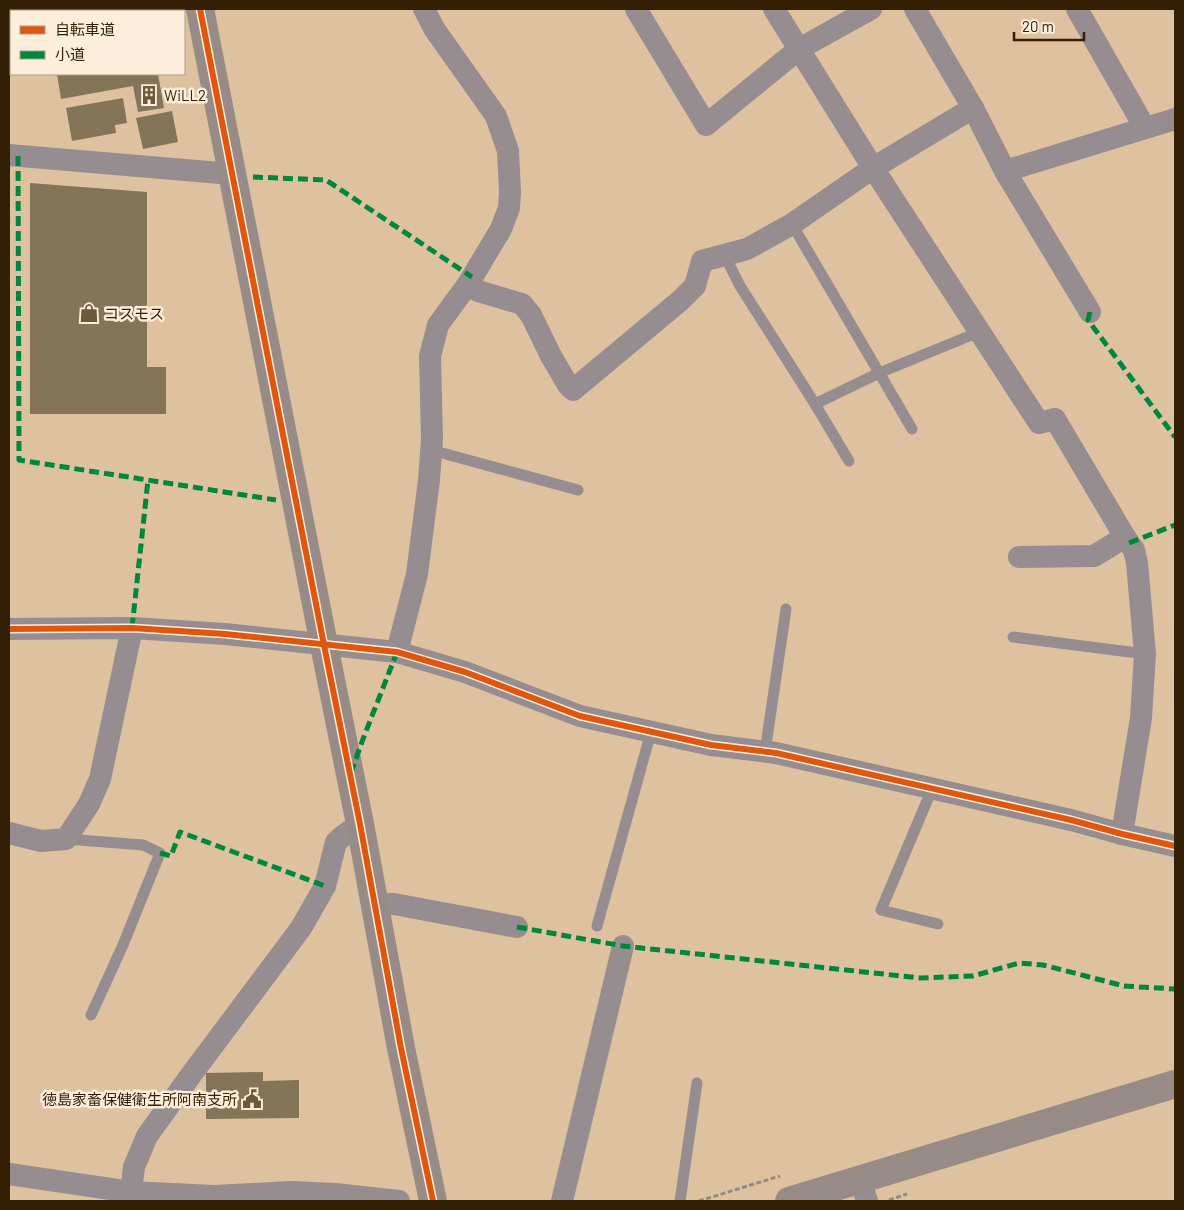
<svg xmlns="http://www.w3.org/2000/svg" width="1184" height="1210" viewBox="0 0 1184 1210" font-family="Barlow,'Noto Sans JP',sans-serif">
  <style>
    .building { fill: #847458 }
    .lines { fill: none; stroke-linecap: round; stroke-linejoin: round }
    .path { stroke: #948983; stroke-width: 3; stroke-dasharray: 5 2.5; stroke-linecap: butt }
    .lane { stroke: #968d90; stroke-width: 11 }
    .street { stroke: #968d90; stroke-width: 22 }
    .secondary { stroke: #978b88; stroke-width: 28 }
    .quiet { stroke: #00873e; stroke-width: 5; stroke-dasharray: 10 5; stroke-linecap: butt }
    .cycleway-casing { stroke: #fdeddb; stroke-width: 9 }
    .cycleway { stroke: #df560c; stroke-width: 6 }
    .labels { text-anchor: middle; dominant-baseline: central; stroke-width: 5; stroke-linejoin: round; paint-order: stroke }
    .poi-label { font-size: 15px; fill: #321f04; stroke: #fdeddb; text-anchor: start }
  </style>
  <rect width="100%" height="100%" fill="#dec2a0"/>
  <g class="building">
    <polygon points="45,9 136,9 134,11 45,11"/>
    <polygon points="57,74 158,74 164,108 138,112 133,86 61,99"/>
    <polygon points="123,98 127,123 115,125 116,133 72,141 66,108"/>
    <polygon points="172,111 178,142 143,149 136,118"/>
    <polygon points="30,183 147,192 147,367 166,367 166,414 30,414"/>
    <polygon points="263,1072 263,1081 299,1080 299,1118 206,1119 206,1073"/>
  </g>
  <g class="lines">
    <g class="path">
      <polyline points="889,1200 907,1194"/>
      <polyline points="699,1201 780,1176"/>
    </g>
    <g class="lane">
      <polyline points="792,224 912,429"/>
      <polyline points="725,256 740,286 815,404"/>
      <polyline points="431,450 578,490"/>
      <polyline points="849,461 815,404 879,373 979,332"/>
      <polyline points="1013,637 1145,654"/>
      <polyline points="765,752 786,609"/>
      <polyline points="932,789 881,910 938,924"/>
      <polyline points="66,839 143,845 160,853 123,945 91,1015"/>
      <polyline points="597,926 651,732"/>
      <polyline points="680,1201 697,1083"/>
    </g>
    <g class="street">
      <polyline points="636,9 706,125 799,49 871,9"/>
      <polyline points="915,9 973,108 1005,171 1090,312"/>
      <polyline points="1077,9 1145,128"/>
      <polyline points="973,108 873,168 1039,423 1055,419 1125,537"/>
      <polyline points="9,155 232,174"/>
      <polyline points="1005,171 1175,119"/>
      <polyline points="468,284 478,291 522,304 531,315 551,356 568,385 573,390 681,300 695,286 702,261 747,249 792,224 873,168 774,9"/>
      <polyline points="1019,557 1094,556 1125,537 1134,550 1137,563 1145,654 1141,718 1122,834"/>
      <polyline points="9,629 132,628 225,634 397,652 465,672 580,716 711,745 776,753 1071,820 1122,834 1175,846"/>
      <polyline points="397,652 417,574 429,480 432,439 430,356 438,325 468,284 501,229 509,208 510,192 508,151 496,116 435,30 424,9"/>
      <polyline points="9,833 41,841 66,839 89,804 100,779 132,628"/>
      <polyline points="375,904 394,904 517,927"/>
      <polyline points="9,1174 131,1192 214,1196 290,1192 335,1194 399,1201"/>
      <polyline points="860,1180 867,1201"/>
      <polyline points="131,1192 134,1167 147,1136 191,1075 301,928 325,886 336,842 344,835 360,824"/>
      <polyline points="562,1201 623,946"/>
    </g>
    <g class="secondary">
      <polyline points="200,9 324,645 360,824 401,1048 433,1201"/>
      <polyline points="789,1201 1175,1084"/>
    </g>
    <g class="quiet">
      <polyline points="18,156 19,460 276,500"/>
      <polyline points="253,177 326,180 472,277"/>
      <polyline points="1090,312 1088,320 1175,437"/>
      <polyline points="1129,543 1175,525"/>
      <polyline points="132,628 148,480"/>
      <polyline points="351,773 363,739 397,652"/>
      <polyline points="160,853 171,856 180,832 325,886"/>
      <polyline points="517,927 623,946 920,978 973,976 1019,963 1043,965 1124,986 1175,989"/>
    </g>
    <g class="cycleway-casing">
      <g id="cycleway">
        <polyline points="200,9 324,645 360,824 401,1048 433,1201"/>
        <polyline points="9,629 132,628 225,634 397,652 465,672 580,716 711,745 776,753 1071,820 1122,834 1175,846"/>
      </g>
    </g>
    <use href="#cycleway" class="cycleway"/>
  </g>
  <defs>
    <g id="building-bare" transform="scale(1.5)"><path d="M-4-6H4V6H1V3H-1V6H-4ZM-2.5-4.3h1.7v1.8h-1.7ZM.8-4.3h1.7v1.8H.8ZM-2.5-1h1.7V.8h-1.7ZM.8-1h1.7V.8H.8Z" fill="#6e583b" stroke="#fdeddb" stroke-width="2.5" paint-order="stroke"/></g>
    <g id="shop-bare" transform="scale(1.5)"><path d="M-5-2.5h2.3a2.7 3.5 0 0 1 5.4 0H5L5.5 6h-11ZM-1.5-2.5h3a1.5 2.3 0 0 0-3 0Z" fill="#6e583b" stroke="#fdeddb" stroke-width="2.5" paint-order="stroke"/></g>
    <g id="civic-bare" transform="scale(1.5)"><path d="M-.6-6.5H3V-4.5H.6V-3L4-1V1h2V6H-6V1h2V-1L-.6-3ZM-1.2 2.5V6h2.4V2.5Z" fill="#6e583b" stroke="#fdeddb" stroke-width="2.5" paint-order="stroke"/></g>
  </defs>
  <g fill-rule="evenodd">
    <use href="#building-bare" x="149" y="95"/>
    <use href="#shop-bare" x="89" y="313"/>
    <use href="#civic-bare" x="252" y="1099"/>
  </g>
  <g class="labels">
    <g class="poi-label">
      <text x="164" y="95">WiLL2</text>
      <text x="104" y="313">コスモス</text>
      <text x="237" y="1099" text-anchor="end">徳島家畜保健衛生所阿南支所</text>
    </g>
  </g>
  <rect width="1184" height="1210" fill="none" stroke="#321f04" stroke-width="20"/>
  <rect x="10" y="10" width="175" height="65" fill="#fdeddb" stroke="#ac9b85"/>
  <rect x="20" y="26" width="25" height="8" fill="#df560c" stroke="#ac9b85"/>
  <text x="55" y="35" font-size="15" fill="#321f04">自転車道</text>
  <rect x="20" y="51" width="25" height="8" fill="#00873e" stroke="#ac9b85"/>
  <text x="55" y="60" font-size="15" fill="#321f04">小道</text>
  <path d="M1014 32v8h70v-8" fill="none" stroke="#321f04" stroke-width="2.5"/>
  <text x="1022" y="32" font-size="15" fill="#321f04" stroke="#fdeddb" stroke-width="4" paint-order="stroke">20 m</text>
</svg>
